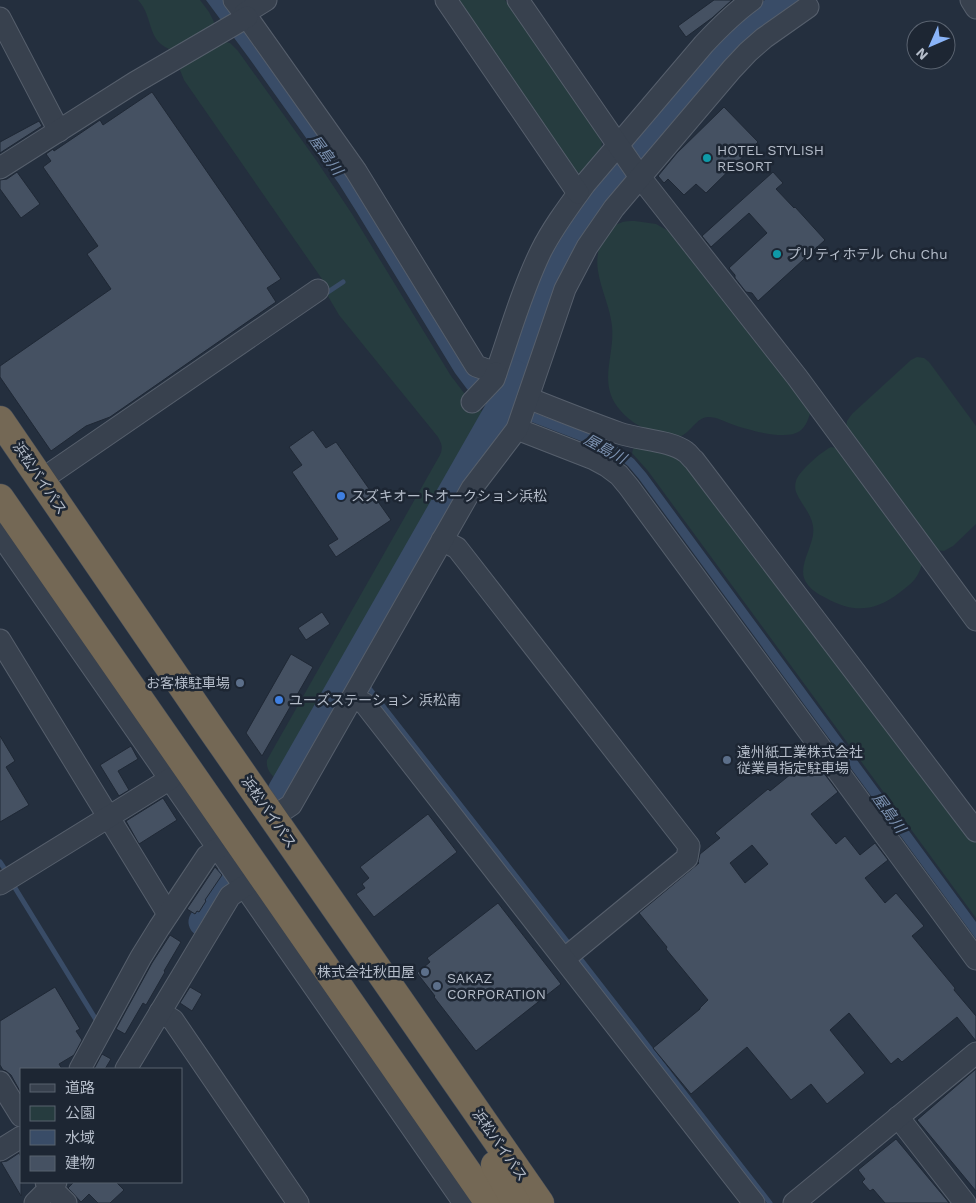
<svg xmlns="http://www.w3.org/2000/svg" width="976" height="1203" viewBox="0 0 976 1203" font-family="'Work Sans','Noto Sans JP',sans-serif">
  <style>
    .green { fill: #263c3f }
    .water { fill: #394c67 }
    .lines { fill: none; stroke-linecap: round; stroke-linejoin: round }
    .stream { stroke: #394c67; stroke-width: 5 }
    .river { stroke: #394c67; stroke-width: 29 }
    .building { fill: #455162; stroke: #1f2835; fill-rule: evenodd }
    .minor-casing { stroke: #565f6c; stroke-width: 23 }
    .highway-casing { stroke: #434c59; stroke-width: 29 }
    .minor { stroke: #38414e; stroke-width: 21 }
    .highway { stroke: #746855; stroke-width: 28 }
    .culture-dot { fill: #0f9aa8; stroke: #1d2633; stroke-width: 2 }
    .shop-dot { fill: #3f7fe0; stroke: #1d2633; stroke-width: 2 }
    .service-dot { fill: #5c6f8a; stroke: #1d2633; stroke-width: 2 }
    .labels { text-anchor: middle; dominant-baseline: central; stroke-width: 5; stroke-linejoin: round; paint-order: stroke }
    .poi-label { font-size: 14px; fill: #b4bcc9; stroke: #1d2633; text-anchor: start }
    .street-label { font-size: 14px; fill: #b4bcc9; stroke: #1d2633 }
    .water-label { font-size: 15px; font-style: italic; fill: #7c92b1; stroke: #1d2633 }
  </style>
  <rect width="100%" height="100%" fill="#242f3e"/>
  <g class="green">
    <path d="M138,0H200L209,12L214,22L212,30L175,51C145,43 155,18 138,0Z"/>
    <polygon points="453,0 505,0 598,135 602,143 601,150 581,173 573,172"/>
    <path d="M220,41L230,43L238,51L316,160L352,214L451,376C456,382 460,388 464,393C476,405 486,407 482,426L283,775L280,777L275,778C269,773 266,767 267,760L440,455C443,448 442,444 438,437L339,315L329,298L322,279L184,80L180,70L183,62Z"/>
    <path d="M635,221L656,224L672,233L811,411C808,419 807,425 800,431C786,441 749,430 734,425C725,422 718,417 708,417C697,417 691,432 681,436C675,438 668,436 662,434C645,430 632,424 620,410C597,383 615,357 612,326C610,307 601,290 598,271C595,253 601,230 620,223C624,221 630,221 635,221Z"/>
    <polygon points="917,357 924,358 929,362 976,426 976,524 953,546 944,551 935,550 846,430 847,421 852,414 911,360"/>
    <polygon points="636,447 665,450 688,465 976,842 976,918 648,471 632,453 633,449"/>
    <path d="M831,447L841,449L922,564C917,580 912,583 899,593C874,612 853,613 826,598C817,594 807,587 804,578C799,562 816,543 813,526C811,513 801,504 796,492C795,489 795,484 796,481C799,471 821,452 831,447Z"/>
  </g>
  <polygon class="water" points="206,0 224,0 241,22 494,388 537,278 575,209 710,49 745,14 765,0 803,0 608,203 527,410 603,439 619,448 634,459 646,473 976,922 976,939 639,479 628,466 614,455 599,448 524,419 499,411 482,402 467,389 455,373 356,211 339,184 249,58"/>
  <g class="lines">
    <g class="stream">
      <polyline points="322,296 343,282"/>
      <polyline points="353,667 356,671"/>
      <polyline points="369,688 570,945"/>
      <polyline points="0,862 8,874"/>
      <polyline points="12,883 98,1023"/>
      <polyline points="579,957 770,1203"/>
    </g>
    <g class="river">
      <polyline points="282,791 502,405 507,397 515,375"/>
      <polyline points="203,922 228,880"/>
    </g>
  </g>
  <g class="building">
    <polygon points="714,0 732,0 712,18 686,37 678,26"/>
    <polygon points="152,92 281,279 267,288 276,302 110,417 86,426 51,451 0,377 0,366 111,289 87,254 98,246 43,167 51,161 46,154 53,149 54,151 100,120 103,125"/>
    <polygon points="724,107 758,142 706,193 696,184 684,195 668,179 664,183 658,176 677,153"/>
    <polygon points="39,121 42,126 0,153 0,142"/>
    <polygon points="17,172 40,204 21,218 0,189 0,180 7,179"/>
    <polygon points="773,172 783,183 776,189 794,208 795,207 825,240 758,301 752,293 746,292 735,278 735,275 729,268 767,233 749,213 711,247 702,236"/>
    <polygon points="313,430 326,448 336,442 391,520 336,557 328,545 338,539 292,472 302,465 289,447"/>
    <polygon points="322,612 330,624 306,640 298,628"/>
    <polygon points="291,654 313,667 262,756 246,733"/>
    <polygon points="0,736 15,761 6,767 29,805 0,822"/>
    <polygon points="131,746 138,759 118,771 129,790 119,796 100,765"/>
    <path d="M812,757L838,792L811,814L836,844L845,836L860,855L875,843L888,860L865,878L885,903L896,893L924,926L912,936L955,988L954,990L976,1016V1041L957,1017L902,1062L898,1058L891,1064L849,1013L830,1030L865,1073L827,1104L811,1084L791,1100L747,1047L691,1094L653,1048L700,1009V1008L708,1000L666,949L667,947L639,913L699,863L698,862L700,854L720,838L715,833L768,789L770,791ZM752,845L768,864L745,883L730,863Z"/>
    <polygon points="163,798 177,820 139,844 126,821"/>
    <polygon points="428,814 457,852 374,917 356,894 365,888 362,884 369,878 360,867"/>
    <polygon points="215,867 222,875 205,900 206,901 199,912 197,911 195,914 187,909"/>
    <polygon points="498,903 561,984 476,1051 434,997 435,996 417,973 430,962 427,958"/>
    <polygon points="170,935 181,942 164,971 165,972 146,1005 143,1003 125,1034 116,1029 152,963"/>
    <polygon points="55,987 80,1029 76,1031 82,1040 74,1055 59,1064 62,1069 21,1069 21,1093 11,1075 6,1071 3,1070 0,1065 0,1021"/>
    <polygon points="190,987 202,994 192,1011 180,1003"/>
    <polygon points="102,1054 111,1059 105,1069 94,1069"/>
    <polygon points="976,1069 976,1191 917,1120"/>
    <polygon points="896,1139 946,1199 949,1203 885,1203 873,1189 870,1191 862,1182 865,1179 858,1170"/>
    <polygon points="19,1153 21,1157 21,1196 1,1162 7,1161"/>
    <polygon points="74,1182 116,1182 124,1190 110,1203 98,1203 89,1194 81,1202 68,1188"/>
  </g>
  <g class="lines">
    <g class="minor-casing">
      <g id="minor">
        <path d="M234,0L247,17L356,171L476,366L496,373C510,333 522,290 541,251C553,227 569,206 585,184L704,44C719,28 734,13 752,0"/>
        <polyline points="446,0 578,193"/>
        <polyline points="518,0 640,177 797,377 976,620"/>
        <polyline points="971,0 976,8"/>
        <polyline points="245,13 266,0"/>
        <polyline points="0,18 59,131"/>
        <polyline points="0,168 134,83 247,17"/>
        <path d="M528,398C558,410 588,422 619,433C639,440 670,440 686,452C689,454 691,458 694,460L976,831"/>
        <polyline points="472,402 494,379 496,373"/>
        <polyline points="517,429 594,459 607,466 619,475 629,487 976,959"/>
        <polyline points="41,480 318,290"/>
        <polyline points="0,534 464,1203"/>
        <polyline points="442,540 457,548 689,846 687,858 564,959"/>
        <polyline points="0,640 168,914"/>
        <polyline points="353,697 365,704 754,1203"/>
        <polyline points="273,817 291,805 472,488 517,429 565,289 587,247 614,208 732,69 748,52 764,38 808,7"/>
        <polyline points="0,884 170,779"/>
        <polyline points="160,1012 173,1020 298,1203"/>
        <polyline points="80,1069 141,957 159,928 207,856 218,848"/>
        <polyline points="126,1069 230,896 255,879"/>
        <polyline points="0,1082 21,1116"/>
        <polyline points="898,1117 965,1203"/>
        <polyline points="0,1150 21,1137"/>
        <polyline points="46,1182 50,1187 66,1203"/>
        <polyline points="35,1203 56,1182"/>
        <polyline points="794,1203 976,1053"/>
      </g>
    </g>
    <g class="highway-casing">
      <g id="highway">
        <polyline points="0,420 210,727 540,1203"/>
        <polyline points="0,498 489,1203"/>
        <polyline points="495,1165 516,1203"/>
      </g>
    </g>
    <use href="#minor" class="minor"/>
    <use href="#highway" class="highway"/>
  </g>
  <g class="culture-dot">
    <circle cx="707" cy="158" r="5"/>
    <circle cx="777" cy="254" r="5"/>
  </g>
  <g class="shop-dot">
    <circle cx="341" cy="496" r="5"/>
    <circle cx="279" cy="700" r="5"/>
  </g>
  <g class="service-dot">
    <circle cx="240" cy="683" r="5"/>
    <circle cx="727" cy="760" r="5"/>
    <circle cx="425" cy="972" r="5"/>
    <circle cx="437" cy="986" r="5"/>
  </g>
  <g class="labels">
    <g class="poi-label">
      <text x="717" y="150">HOTEL STYLISH<tspan x="717" dy="16">RESORT</tspan></text>
      <text x="787" y="254">プリティホテル Chu Chu</text>
      <text x="351" y="496">スズキオートオークション浜松</text>
      <text x="230" y="683" text-anchor="end">お客様駐車場</text>
      <text x="289" y="700">ユーズステーション 浜松南</text>
      <text x="737" y="752">遠州紙工業株式会社<tspan x="737" dy="16">従業員指定駐車場</tspan></text>
      <text x="415" y="972" text-anchor="end">株式会社秋田屋</text>
      <text x="447" y="978">SAKAZ<tspan x="447" dy="16">CORPORATION</tspan></text>
    </g>
    <g class="street-label">
      <text transform="translate(40 478) rotate(56)">浜松バイパス</text>
      <text transform="translate(269 812) rotate(55)">浜松バイパス</text>
      <text transform="translate(500 1145) rotate(55)">浜松バイパス</text>
    </g>
    <g class="water-label">
      <text transform="translate(326 155) rotate(54)">屋島川</text>
      <text transform="translate(605 449) rotate(29)">屋島川</text>
      <text transform="translate(889 813) rotate(54)">屋島川</text>
    </g>
  </g>
  <rect x="20" y="1068" width="162" height="115" fill="#1d2633" stroke="#59626f"/>
  <rect x="30" y="1084" width="25" height="8" fill="#38414e" stroke="#59626f"/>
  <text x="65" y="1093" font-size="15" fill="#b4bcc9">道路</text>
  <rect x="30" y="1106" width="25" height="15" fill="#263c3f" stroke="#59626f"/>
  <text x="65" y="1118" font-size="15" fill="#b4bcc9">公園</text>
  <rect x="30" y="1130" width="25" height="15" fill="#394c67" stroke="#59626f"/>
  <text x="65" y="1143" font-size="15" fill="#b4bcc9">水域</text>
  <rect x="30" y="1156" width="25" height="15" fill="#455162" stroke="#59626f"/>
  <text x="65" y="1168" font-size="15" fill="#b4bcc9">建物</text>
  <g transform="translate(931 45) rotate(225)"><circle r="24" fill="#1d2633" stroke="#59626f"/>
  <path d="M0-4L9 19L0 12L-9 19Z" fill="#8ab4f8"/>
  <text y="-8" font-size="14" font-weight="bold" text-anchor="middle" fill="#b4bcc9">N</text>
  </g>
</svg>
